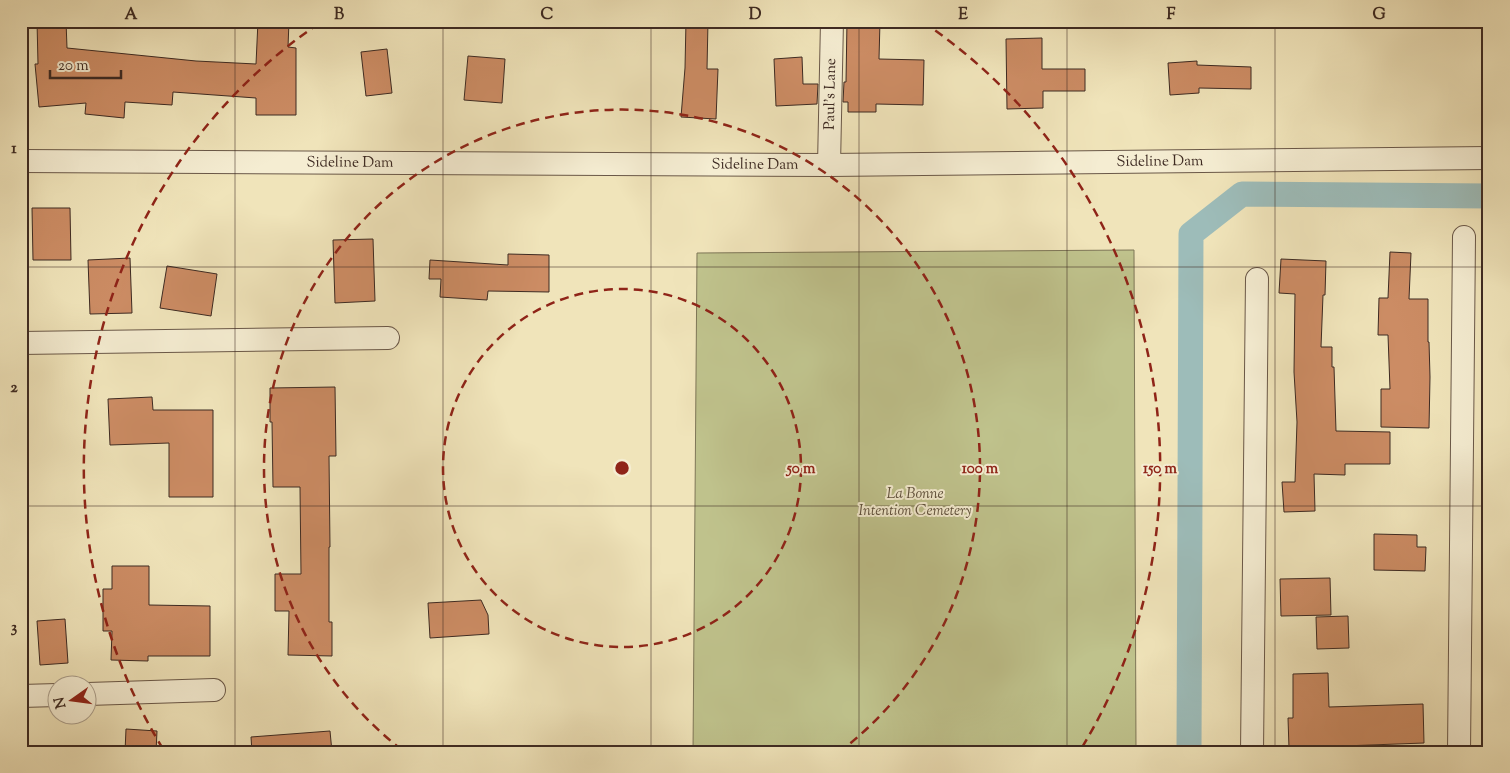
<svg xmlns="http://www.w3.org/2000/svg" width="1510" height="773" viewBox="0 0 1510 773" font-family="'Sorts Mill Goudy',serif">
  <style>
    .green { fill: #bfc28c; stroke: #7e7657 }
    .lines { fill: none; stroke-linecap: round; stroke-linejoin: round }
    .canal { stroke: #9dbcb9; stroke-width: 25 }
    .building { fill: #cc8c64; stroke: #3d2a22 }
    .street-casing { stroke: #6a5848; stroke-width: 24 }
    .street { stroke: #f5edd2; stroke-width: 22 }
    .grid { fill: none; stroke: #3d2a22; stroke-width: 1; stroke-opacity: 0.55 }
    .ring { fill: none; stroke: #8f2418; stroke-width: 2.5; stroke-dasharray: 9 6 }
    .labels { text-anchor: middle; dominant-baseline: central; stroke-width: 4; stroke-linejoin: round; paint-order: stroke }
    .street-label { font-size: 15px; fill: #3d2a22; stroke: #f5edd2 }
    .park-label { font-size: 15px; font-style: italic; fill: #5e503c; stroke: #f5edd2 }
    .centre { fill: #8f2418; stroke: #f5edd2; stroke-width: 2.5 }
    .ring-label { font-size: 15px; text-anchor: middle; font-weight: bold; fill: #8f2418; stroke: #f5edd2; stroke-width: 4; stroke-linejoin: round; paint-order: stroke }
    .neatline { fill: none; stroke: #3d2a22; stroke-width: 2 }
    .grid-label { font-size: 16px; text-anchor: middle; font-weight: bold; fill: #3d2a22 }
  </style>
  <rect width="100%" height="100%" fill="#f0e4ba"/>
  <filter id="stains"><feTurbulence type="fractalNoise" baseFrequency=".004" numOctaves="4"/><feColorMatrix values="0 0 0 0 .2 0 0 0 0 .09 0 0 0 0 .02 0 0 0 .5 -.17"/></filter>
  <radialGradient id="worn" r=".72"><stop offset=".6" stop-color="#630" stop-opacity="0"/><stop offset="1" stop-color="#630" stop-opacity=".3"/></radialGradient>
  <polygon class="green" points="1134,250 1136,752 693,752 697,253"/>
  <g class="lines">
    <polyline class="canal" points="1189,752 1191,234 1242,194 1489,196"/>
  </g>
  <g class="building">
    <polygon points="37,21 66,21 67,48 196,61 256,64 258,21 289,21 288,47 296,48 296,115 256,115 256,98 173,92 172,105 125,102 124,118 85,114 86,103 39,107 35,64 38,64"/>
    <polygon points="686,21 708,21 707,69 718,69 716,119 681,117 685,68"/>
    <polygon points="847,21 880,21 879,59 924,60 923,105 876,104 876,112 848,112 848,102 843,102 844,82 846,82"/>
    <polygon points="1042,38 1042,69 1085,69 1085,91 1043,91 1043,108 1007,109 1006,39"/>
    <polygon points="387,49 392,93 366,96 361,52"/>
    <polygon points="468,56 505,59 502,103 464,100"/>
    <polygon points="802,57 803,84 818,84 817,104 776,106 774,59"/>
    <polygon points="1197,61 1197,65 1251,67 1251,89 1199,88 1199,93 1170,95 1168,63"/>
    <polygon points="32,208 70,208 71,260 33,260"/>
    <polygon points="373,239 375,301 335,303 333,240"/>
    <polygon points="1390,252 1411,253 1409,299 1428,299 1428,342 1429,342 1430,377 1429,428 1381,427 1381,389 1390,389 1388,335 1378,335 1379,298 1388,298"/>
    <polygon points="508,254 549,255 549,292 488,291 487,300 440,297 441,279 429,279 430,260 508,265"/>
    <polygon points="130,258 132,313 90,314 88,260"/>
    <polygon points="1281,259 1326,261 1325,295 1323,295 1321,347 1332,347 1332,367 1334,367 1336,431 1390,432 1390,464 1345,464 1345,475 1314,474 1315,511 1284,512 1282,482 1295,482 1297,422 1294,372 1295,294 1279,293"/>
    <polygon points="167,266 217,274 211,316 160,308"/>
    <polygon points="335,387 336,456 329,456 330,547 329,547 329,622 332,622 332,656 288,655 289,611 275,611 275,574 301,574 300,487 273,487 272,422 270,422 270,388"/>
    <polygon points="152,397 153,410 213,410 213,497 169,497 169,443 110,445 108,399"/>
    <polygon points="1374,534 1417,535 1417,547 1426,547 1425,571 1374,570"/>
    <polygon points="112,566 149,566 149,605 210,606 210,656 148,656 148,661 111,660 112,631 103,631 103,589 112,589"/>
    <polygon points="1330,578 1331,615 1281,616 1280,579"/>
    <polygon points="481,600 488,615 489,634 430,638 428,603"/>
    <polygon points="1348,616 1349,648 1317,649 1316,617"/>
    <polygon points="65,619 68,663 40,665 37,621"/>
    <polygon points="1328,673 1329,707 1423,704 1424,743 1289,748 1288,718 1293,718 1293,674"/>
    <polygon points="126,729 157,731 156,752 125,752"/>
    <polygon points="330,731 332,752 252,752 251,737"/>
  </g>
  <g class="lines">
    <g class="street-casing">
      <g id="street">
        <path id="s1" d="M21,161L829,165L1489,158"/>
        <path id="s2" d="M829,165L832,21"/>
        <polyline points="21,343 388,338"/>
        <polyline points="88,694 214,690"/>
        <polyline points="21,696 58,695"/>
        <polyline points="1252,752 1257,279"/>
        <polyline points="1459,752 1464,237"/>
      </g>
    </g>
    <use href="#street" class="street"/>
  </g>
  <path class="grid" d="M235,21V752M443,21V752M651,21V752M859,21V752M1067,21V752M1275,21V752M21,267H1489M21,506H1489"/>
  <g class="ring">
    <circle cx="622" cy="468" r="179"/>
    <path d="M402 750A358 358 0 1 1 842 750"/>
    <path d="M163 749A538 538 0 0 1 321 22M923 22A538 538 0 0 1 1081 749"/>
  </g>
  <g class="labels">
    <g class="street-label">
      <text stroke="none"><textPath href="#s2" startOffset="71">Paul's Lane</textPath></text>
      <text stroke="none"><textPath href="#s1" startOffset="1139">Sideline Dam</textPath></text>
      <text stroke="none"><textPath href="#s1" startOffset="329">Sideline Dam</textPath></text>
      <text stroke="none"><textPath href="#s1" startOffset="734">Sideline Dam</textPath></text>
    </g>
    <g class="park-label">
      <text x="915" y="494">La Bonne<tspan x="915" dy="17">Intention Cemetery</tspan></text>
    </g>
  </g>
  <circle cx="622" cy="468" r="8" class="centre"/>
  <g class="ring-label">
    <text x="801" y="473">50 m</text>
    <text x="980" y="473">100 m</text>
    <text x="1160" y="473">150 m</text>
  </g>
  <rect width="1510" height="773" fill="none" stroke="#f0e4ba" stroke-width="55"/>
  <g transform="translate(72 700) rotate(256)"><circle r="24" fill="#f5edd2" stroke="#ab9f8c"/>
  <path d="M0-4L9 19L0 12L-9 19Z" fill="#8f2418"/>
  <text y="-8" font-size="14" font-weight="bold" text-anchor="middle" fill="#3d2a22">N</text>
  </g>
  <path d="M50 70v8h71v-8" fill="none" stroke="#3d2a22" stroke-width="2.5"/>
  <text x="58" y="70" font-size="15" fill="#3d2a22" stroke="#f5edd2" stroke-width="4" paint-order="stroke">20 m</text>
  <rect x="28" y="28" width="1454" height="718" class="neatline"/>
  <g class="grid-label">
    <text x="131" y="19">A</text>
    <text x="339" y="19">B</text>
    <text x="547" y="19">C</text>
    <text x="755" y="19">D</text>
    <text x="963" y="19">E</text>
    <text x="1171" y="19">F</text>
    <text x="1379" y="19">G</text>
    <text x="14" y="153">1</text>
    <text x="14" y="392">2</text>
    <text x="14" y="632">3</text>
  </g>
  <rect width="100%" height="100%" filter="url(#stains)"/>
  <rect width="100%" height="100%" fill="url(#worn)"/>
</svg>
